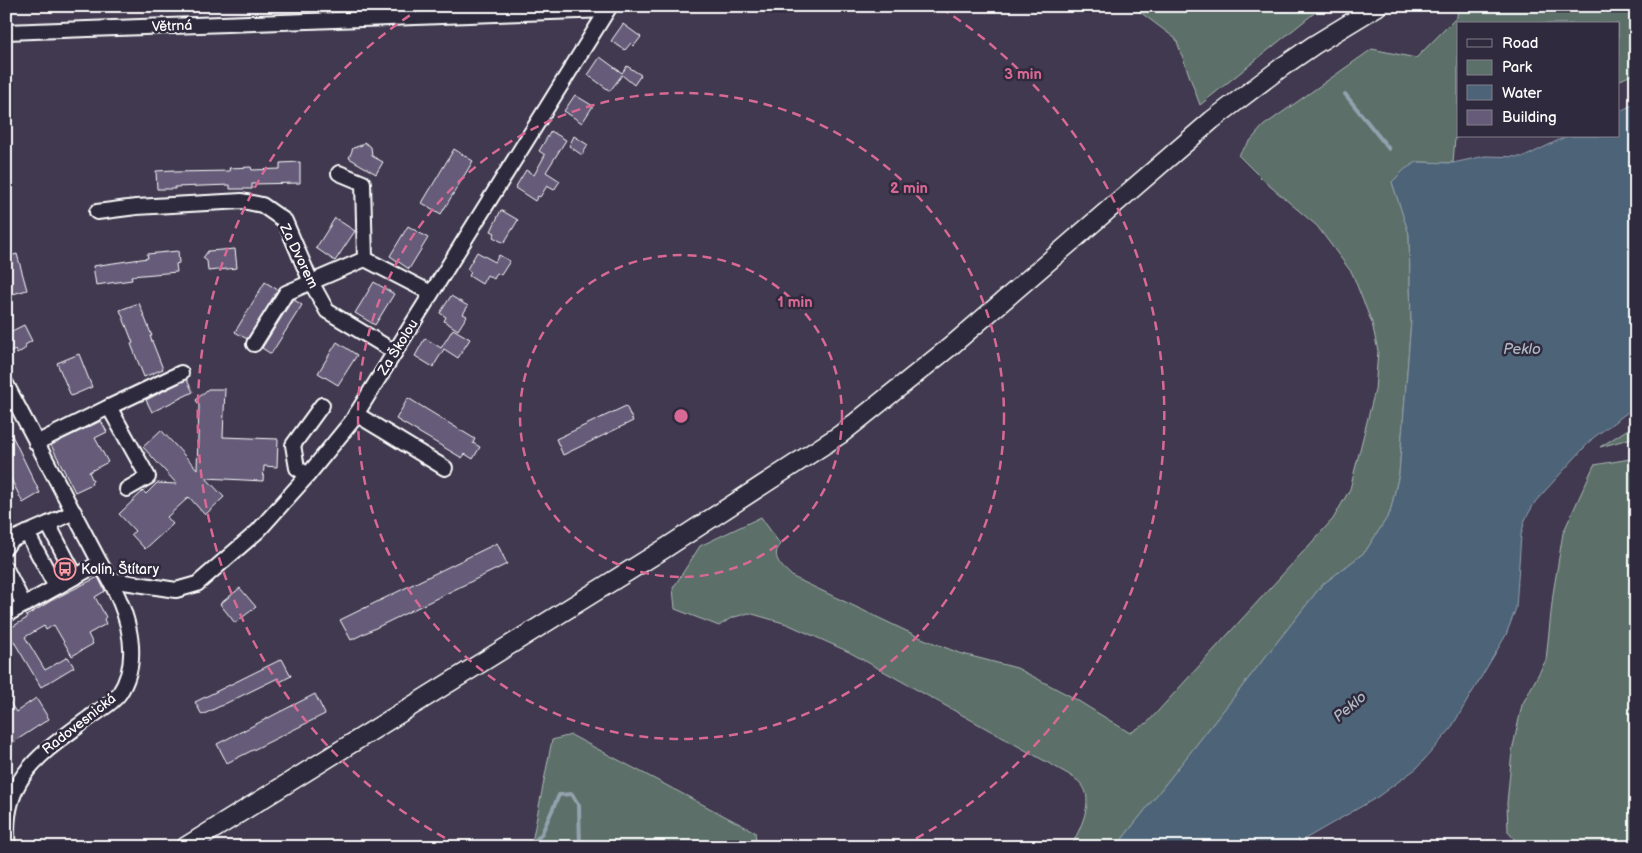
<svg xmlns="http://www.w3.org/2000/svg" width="1642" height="853" viewBox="0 0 1642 853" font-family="'Balsamiq Sans',sans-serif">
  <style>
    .green { fill: #5b7069; stroke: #adb8b4 }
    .water { fill: #4d6378; stroke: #94a1ae }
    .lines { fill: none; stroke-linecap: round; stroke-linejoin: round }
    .stream { stroke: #94a1ae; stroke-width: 4 }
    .building { fill: #665c7a; stroke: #fff }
    .minor-casing { stroke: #fff; stroke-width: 18 }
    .major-casing { stroke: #fff; stroke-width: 21 }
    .minor { stroke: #2f2a3d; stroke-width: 14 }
    .major { stroke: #2f2a3d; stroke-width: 18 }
    .ring { fill: none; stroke: #d76994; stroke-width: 2.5; stroke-dasharray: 9 6 }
    .labels { text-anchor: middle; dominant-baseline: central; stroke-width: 5; stroke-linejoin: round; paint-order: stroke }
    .street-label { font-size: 14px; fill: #fff; stroke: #2f2a3d }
    .poi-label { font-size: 14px; fill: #fff; stroke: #2f2a3d; text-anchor: start }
    .water-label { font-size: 15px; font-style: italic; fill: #afb9c2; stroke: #2f2a3d }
    .centre { fill: #d76994; stroke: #2f2a3d; stroke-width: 2.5 }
    .ring-label { font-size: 15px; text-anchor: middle; font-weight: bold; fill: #d76994; stroke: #2f2a3d; stroke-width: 5; stroke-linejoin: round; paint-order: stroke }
  </style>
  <rect width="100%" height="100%" fill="#40394f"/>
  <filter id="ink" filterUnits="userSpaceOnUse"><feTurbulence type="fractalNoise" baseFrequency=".02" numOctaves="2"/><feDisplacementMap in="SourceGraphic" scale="10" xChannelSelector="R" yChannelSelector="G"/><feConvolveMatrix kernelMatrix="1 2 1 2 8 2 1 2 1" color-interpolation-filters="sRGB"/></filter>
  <g filter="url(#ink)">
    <g class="green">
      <polygon points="1132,6 1323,6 1200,105 1176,39"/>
      <path d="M1458,6H1636V73L1618,81V24H1458V136H1462L1455,138L1453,163L1417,162L1392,182L1409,233L1411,321L1399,474L1390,513L1365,552L1322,585L1116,847H1071C1079,830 1096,800 1081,784C1078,780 1072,777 1068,774L849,652L787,624L749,613L731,618L719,626L675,609L673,588L700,546L761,517L780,544C770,559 783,567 793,577L919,637L959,653L1017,668L1072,697L1130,733L1148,722L1333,519L1350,489L1375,390L1378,351L1372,323L1352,273L1317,226L1265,182L1238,155L1263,126L1372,49L1416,58L1457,17Z"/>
      <polygon points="1636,424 1636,437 1600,447"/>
      <polygon points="1636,458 1636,847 1521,847 1508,832 1507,803 1512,751 1522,705 1546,660 1553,594 1563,533 1594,465"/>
      <polygon points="571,735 755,832 757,847 531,847 552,740"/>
    </g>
    <polygon class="water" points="1636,103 1636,406 1593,438 1535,502 1525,520 1521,535 1516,608 1506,635 1450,730 1417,768 1376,798 1291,847 1116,847 1322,585 1365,552 1390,513 1399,474 1411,321 1409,234 1392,182 1405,169 1417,162 1453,163 1485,156 1524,157 1567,136 1618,136 1618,112"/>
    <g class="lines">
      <g class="stream">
        <polyline points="1287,6 1288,10"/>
        <polyline points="1345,94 1389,149"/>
        <polyline points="528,847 541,835 559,795 572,794 579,806 580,847"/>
      </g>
    </g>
    <g class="building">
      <polygon points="623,24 641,37 634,46 631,43 625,50 611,41"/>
      <polygon points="600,57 622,73 627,66 641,75 634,85 622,75 610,91 588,75"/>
      <polygon points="575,95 593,106 582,123 564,111"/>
      <polygon points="551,131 566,140 546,172 560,181 554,190 547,186 540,197 538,196 535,201 515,188 526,170 534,175 545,155 539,151"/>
      <polygon points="574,136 588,145 582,155 569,146"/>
      <polygon points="364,142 371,147 372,156 383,162 376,174 349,158 353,148 362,145"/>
      <polygon points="454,149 473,161 441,214 422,203"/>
      <polygon points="300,162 300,183 252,184 252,189 230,189 230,185 175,187 175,189 157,189 156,171 174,170 174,172 230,171 229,168 251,167 252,170 280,169 280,163"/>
      <polygon points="501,210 518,220 504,243 493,237 495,233 491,231"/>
      <polygon points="335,218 355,231 335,261 316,248"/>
      <polygon points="408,226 428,238 409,269 390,256"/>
      <polygon points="235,249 237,268 208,271 207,261 203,258 208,251"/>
      <polygon points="178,251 179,263 176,264 177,272 131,276 132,280 96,285 93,266 148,258 147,254"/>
      <polygon points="477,252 495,262 499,255 510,261 501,275 497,273 494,279 487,275 482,284 469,276 471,272 467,269"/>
      <polygon points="17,254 27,290 6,296 6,257"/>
      <polygon points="265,282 278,290 247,339 235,332"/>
      <polygon points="374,282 394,294 375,325 355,313"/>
      <polygon points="451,296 468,306 463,314 467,316 458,330 444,321 446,317 440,313"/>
      <polygon points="293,299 302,305 271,354 262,348"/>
      <polygon points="139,303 152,336 150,336 163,369 144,377 131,344 133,343 120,310"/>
      <polygon points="24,325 32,341 25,345 26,348 17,354 15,350 6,354 6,334"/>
      <polygon points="453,329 470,339 458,358 444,349 433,367 415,356 425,338 441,348"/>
      <polygon points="337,342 357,355 338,385 318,373"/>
      <polygon points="79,354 92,387 71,396 57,363"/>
      <polygon points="185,380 187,380 193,392 152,412 146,400"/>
      <polygon points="208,389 225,389 223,437 278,439 277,467 264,466 263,481 206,478 224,497 205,515 189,497 167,517 173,524 145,549 131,534 135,531 119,514 143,491 146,494 157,483 177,484 143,447 161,430 197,469 199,405 196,400"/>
      <polygon points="408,398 475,439 473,443 480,447 473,459 465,454 462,458 396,419"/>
      <polygon points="626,406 633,421 563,455 556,439"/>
      <polygon points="101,421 107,432 95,438 108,462 89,472 93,481 91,482 92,484 75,492 51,445"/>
      <polygon points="6,423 40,493 23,503 6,469"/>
      <polygon points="497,543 507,564 351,640 340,620"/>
      <polygon points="98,577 105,591 95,597 106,617 104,619 106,624 88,634 93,644 72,656 54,625 46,630 44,626 25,637 45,670 68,657 74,667 41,687 7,630 27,618 26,616 54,599"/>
      <polygon points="240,588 256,607 235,623 220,604"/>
      <polygon points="282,659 291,676 280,682 278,678 202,715 195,702"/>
      <polygon points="315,694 325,714 227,763 217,744"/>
      <polygon points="6,697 16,712 36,698 49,719 6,747"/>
    </g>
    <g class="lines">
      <g class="minor-casing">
        <g id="minor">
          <polyline points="6,32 607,10"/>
          <polyline points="97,212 136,207 242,201 262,205 285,221 311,282 327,311 395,352"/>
          <polyline points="365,259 431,293"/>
          <polyline points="254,344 286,293 365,259 363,183 339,173"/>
          <path d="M6,384L100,563C123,600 146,654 119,694C112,704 98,711 89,718C41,754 0,778 8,847"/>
          <polyline points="109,407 181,373"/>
          <polyline points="356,414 445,468"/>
          <polyline points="36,443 109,407 148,477 127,489"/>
          <polyline points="308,475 297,468 293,445 322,405"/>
          <polyline points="74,512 48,524 76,577"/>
          <polyline points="27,533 56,587"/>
          <polyline points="6,547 11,540 48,524"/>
          <polyline points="6,569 24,605 100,563"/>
          <polyline points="111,580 176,590 197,584 258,531 308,475 352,421 610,6"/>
          <polyline points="6,615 24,605"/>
        </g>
      </g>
      <g class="major-casing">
        <polyline id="major" points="185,847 664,549 841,434 951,346 1212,120 1282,67 1314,45 1378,6"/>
      </g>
      <use href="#minor" class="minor"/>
      <use href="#major" class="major"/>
    </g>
  </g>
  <g class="ring">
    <circle cx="681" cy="416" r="161"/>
    <circle cx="681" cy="416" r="323"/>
    <path d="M458 845A484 484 0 0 1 421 8M941 8A484 484 0 0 1 904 845"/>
  </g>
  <defs>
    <g id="bus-ring" transform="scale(1.125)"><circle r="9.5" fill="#2f2a3d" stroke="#ff9aa2" stroke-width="1.5"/><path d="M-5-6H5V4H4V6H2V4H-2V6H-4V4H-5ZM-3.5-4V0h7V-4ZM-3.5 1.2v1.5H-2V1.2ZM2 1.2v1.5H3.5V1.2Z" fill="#ff9aa2"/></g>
  </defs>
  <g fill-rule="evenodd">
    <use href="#bus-ring" x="65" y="569"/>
  </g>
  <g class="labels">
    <g class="street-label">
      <text transform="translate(172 26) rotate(-2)">Větrná</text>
      <text transform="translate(299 256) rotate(64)">Za Dvorem</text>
      <text transform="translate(398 347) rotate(-58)">Za Školou</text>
      <text transform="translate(79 724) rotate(-38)">Radovesnická</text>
    </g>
    <g class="poi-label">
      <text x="81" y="569">Kolín, Štítary</text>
    </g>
    <g class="water-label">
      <text x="1522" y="349">Peklo</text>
      <text transform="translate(1350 707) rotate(-40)">Peklo</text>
    </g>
  </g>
  <circle cx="681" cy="416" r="8" class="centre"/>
  <g class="ring-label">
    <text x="1023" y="79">3 min</text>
    <text x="909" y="193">2 min</text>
    <text x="795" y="307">1 min</text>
  </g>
  <rect width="1642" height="853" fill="none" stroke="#2f2a3d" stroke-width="25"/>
  <rect x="12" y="12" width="1617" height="828" fill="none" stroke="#fff" stroke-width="2" filter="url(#ink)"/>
  <rect x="1457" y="22" width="162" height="115" fill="#2f2a3d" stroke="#827f8b"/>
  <rect x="1467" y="39" width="25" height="8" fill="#2f2a3d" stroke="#827f8b"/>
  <text x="1502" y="48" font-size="15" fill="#ffffff">Road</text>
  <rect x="1467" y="60" width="25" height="15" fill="#5b7069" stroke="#827f8b"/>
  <text x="1502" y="72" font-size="15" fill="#ffffff">Park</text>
  <rect x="1467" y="85" width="25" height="15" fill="#4d6378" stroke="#827f8b"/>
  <text x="1502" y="98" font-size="15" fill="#ffffff">Water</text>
  <rect x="1467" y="110" width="25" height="15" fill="#665c7a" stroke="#827f8b"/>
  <text x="1502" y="122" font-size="15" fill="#ffffff">Building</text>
</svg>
